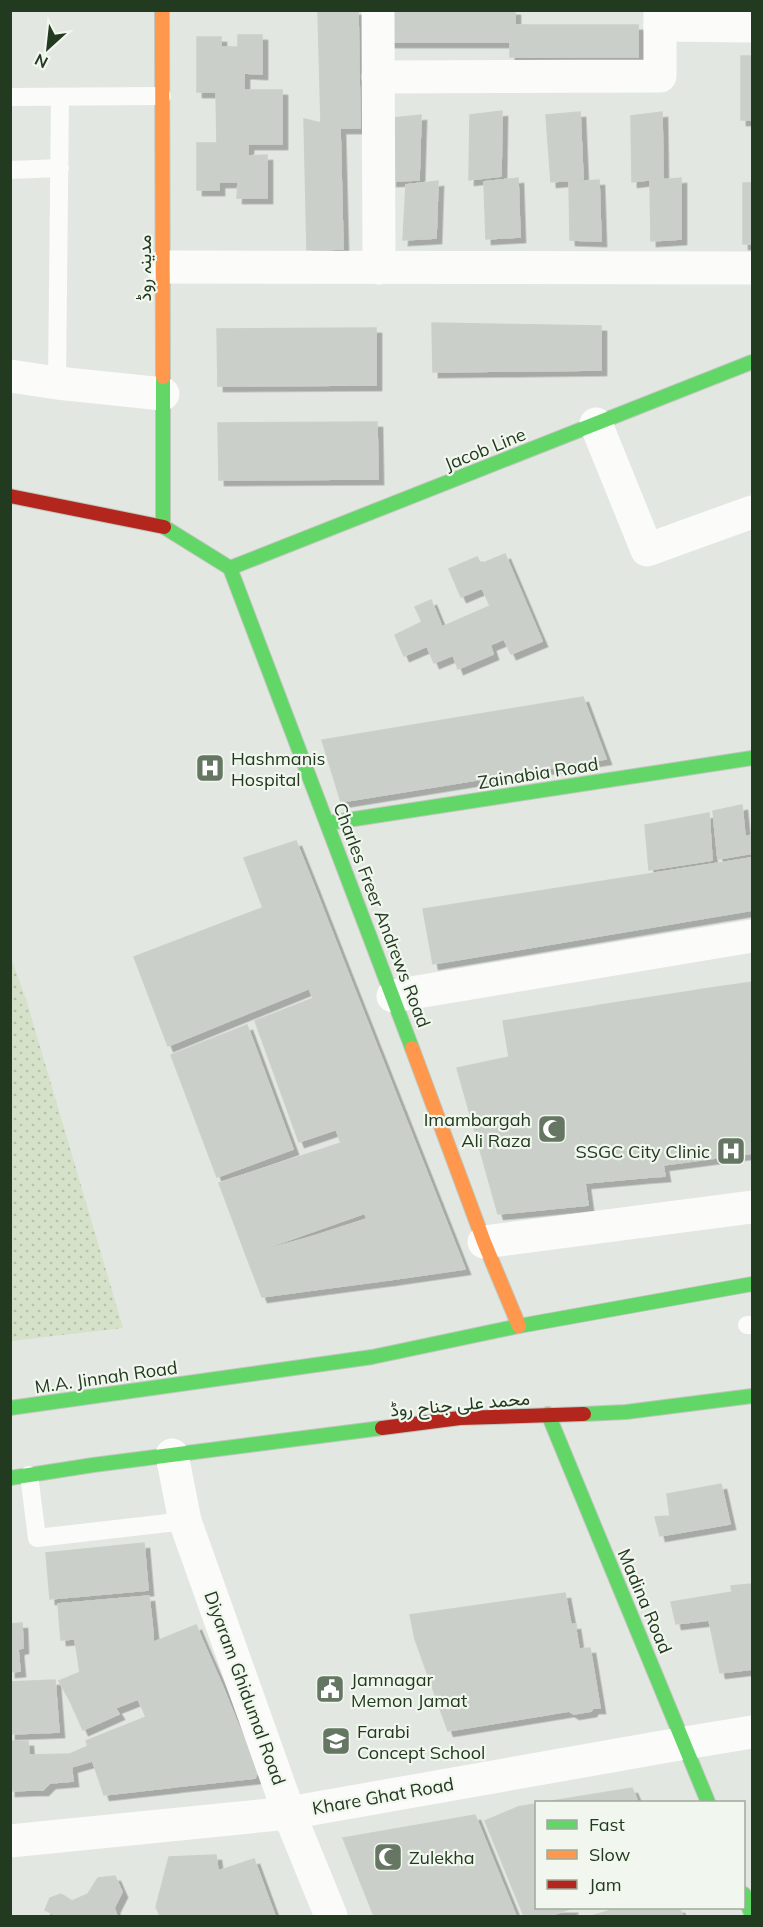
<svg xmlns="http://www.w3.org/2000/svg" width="763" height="1927" viewBox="0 0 763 1927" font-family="Mulish,Vazirmatn,sans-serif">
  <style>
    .grass { fill: url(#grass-dots) }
    .building { fill: #cbcfca; stroke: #cbd0c9; stroke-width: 1.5; filter: url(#shadow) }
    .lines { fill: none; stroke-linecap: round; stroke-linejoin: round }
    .fast-casing { stroke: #bfc7bd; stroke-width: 16 }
    .slow-casing { stroke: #bfc7bd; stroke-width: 16 }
    .jam-casing { stroke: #bfc7bd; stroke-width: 16 }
    .lane { stroke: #fbfbfa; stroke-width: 18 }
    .street { stroke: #fbfbfa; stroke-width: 33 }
    .fast { stroke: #63d668; stroke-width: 14 }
    .slow { stroke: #ff974d; stroke-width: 14 }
    .jam { stroke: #b3261e; stroke-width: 14 }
    .labels { text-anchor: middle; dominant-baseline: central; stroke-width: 4.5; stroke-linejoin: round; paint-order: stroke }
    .street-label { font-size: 18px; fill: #223a1f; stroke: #f1f7ee }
    .poi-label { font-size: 18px; fill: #223a1f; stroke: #f1f7ee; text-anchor: start }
  </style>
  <defs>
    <pattern id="grass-dots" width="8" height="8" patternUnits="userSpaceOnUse" patternTransform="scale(1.5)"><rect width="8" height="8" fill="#d6e1c9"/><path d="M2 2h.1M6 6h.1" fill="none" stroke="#b7c2ac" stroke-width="1.8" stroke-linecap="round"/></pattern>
    <filter id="shadow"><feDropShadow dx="5.5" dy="5.5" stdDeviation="0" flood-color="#0004"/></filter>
  </defs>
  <rect width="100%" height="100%" fill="#e2e7e1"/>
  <polygon class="grass" points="11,958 26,999 123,1328 11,1341"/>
  <g class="building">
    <polygon points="318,10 358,10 360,128 340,128 343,249 307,250 304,119 321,123"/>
    <polygon points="385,10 515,10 515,25 638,25 638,57 510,57 510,42 385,42"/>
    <polygon points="238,35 262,35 262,74 244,73 244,90 282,90 282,144 248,144 248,156 267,155 267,198 237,198 238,182 219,182 219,190 197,190 197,143 217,143 216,92 197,92 197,37 221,37 221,47 238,47"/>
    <rect x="741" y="56" width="11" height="64"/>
    <polygon points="502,111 501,176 469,180 470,115"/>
    <polygon points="580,112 583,179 551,182 546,115"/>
    <polygon points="662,112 663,178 632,182 631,116"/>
    <polygon points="421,115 419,180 391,181 393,118"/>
    <polygon points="518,178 520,237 486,239 484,182"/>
    <polygon points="681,178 681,239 651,241 650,181"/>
    <polygon points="599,180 601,241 570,240 569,182"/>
    <polygon points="438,181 436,238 403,240 406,185"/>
    <rect x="743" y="183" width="9" height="61"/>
    <polygon points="432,323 601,326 601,370 433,372"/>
    <polygon points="376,328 376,385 218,386 217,329"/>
    <polygon points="377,422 378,479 219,480 218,423"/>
    <polygon points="505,554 542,641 511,654 504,639 490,645 493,654 458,669 453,655 434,663 427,646 404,656 395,635 422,622 415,607 431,600 442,627 490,606 482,588 461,597 449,569 477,557 481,564"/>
    <polygon points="583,697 606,759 341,802 322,740"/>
    <polygon points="742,805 745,837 752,835 752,853 718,859 713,811"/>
    <polygon points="709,813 712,860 649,870 645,825"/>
    <polygon points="296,841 314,886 273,899 275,904 263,908 244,858"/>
    <polygon points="752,858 752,910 433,964 423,909"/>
    <polygon points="314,886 352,983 313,998 273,899"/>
    <polygon points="275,903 310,988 168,1046 134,957"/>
    <polygon points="752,982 752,1060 709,1066 698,990"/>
    <polygon points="352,983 401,1107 299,1142 255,1021"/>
    <polygon points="698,990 709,1066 604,1079 595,1006"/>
    <polygon points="595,1006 604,1079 622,1077 639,1178 585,1183 588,1205 498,1214 457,1068 509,1057 503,1021"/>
    <polygon points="247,1025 293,1149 217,1177 171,1055"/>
    <polygon points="752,1060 752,1153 663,1165 665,1176 639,1178 622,1077"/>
    <polygon points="401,1107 437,1198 367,1219 336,1129"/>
    <polygon points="341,1143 365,1213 246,1255 219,1183"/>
    <polygon points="437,1198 465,1269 389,1280 367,1219"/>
    <polygon points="367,1219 389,1280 328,1288 308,1238"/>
    <polygon points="308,1238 328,1288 262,1297 246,1255"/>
    <polygon points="721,1484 730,1524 660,1536 655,1517 670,1516 667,1494"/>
    <polygon points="144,1543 148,1590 50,1599 46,1553"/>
    <polygon points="752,1584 752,1669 720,1673 709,1620 676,1624 671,1602 732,1592 731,1586"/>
    <polygon points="565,1593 571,1625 575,1624 579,1649 590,1648 600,1708 593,1708 591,1711 574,1714 569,1711 448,1731 415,1639 410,1615"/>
    <polygon points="149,1596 153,1633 61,1640 58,1604"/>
    <polygon points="22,1623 23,1648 18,1649 20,1671 10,1672 10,1624"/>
    <polygon points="196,1625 204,1644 70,1701 59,1681"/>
    <polygon points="153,1633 153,1643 80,1673 75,1640"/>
    <polygon points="204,1644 222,1685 146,1717 138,1699 115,1708 119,1714 83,1730 70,1701"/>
    <polygon points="55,1680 59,1732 10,1734 10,1682"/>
    <polygon points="222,1685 237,1722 196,1737 202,1756 168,1767 146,1717"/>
    <polygon points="146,1717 168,1767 173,1787 104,1795 86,1741"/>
    <polygon points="237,1722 258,1771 255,1778 173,1787 168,1767 202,1756 196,1737"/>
    <polygon points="10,1741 28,1741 31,1790 10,1791"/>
    <polygon points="88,1746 92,1761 71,1767 70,1754"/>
    <polygon points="70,1754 73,1781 50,1783 43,1790 31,1790 29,1755"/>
    <polygon points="632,1788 638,1802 546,1802"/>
    <polygon points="536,1804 536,1908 573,1908 549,1916 524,1916 485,1821 518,1807"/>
    <polygon points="475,1815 516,1916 374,1916 343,1838"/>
    <polygon points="216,1855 218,1871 254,1859 275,1916 160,1916 156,1907 169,1857"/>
    <polygon points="115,1876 122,1892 114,1908 117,1916 58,1916 45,1910 50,1898 61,1894 72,1901 88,1894 98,1878"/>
    <polygon points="617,1908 679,1908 683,1916 592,1916"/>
  </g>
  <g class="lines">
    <g class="fast-casing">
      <g id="fast">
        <polyline points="163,377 163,526"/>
        <polyline points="164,527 230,568 412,1048"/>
        <polyline points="230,568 752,362"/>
        <polyline points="328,823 752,758"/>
        <polyline points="10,1408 372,1357 519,1326 752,1284"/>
        <polyline points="548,1414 708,1802"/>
        <polyline points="584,1414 626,1412 752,1396"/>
        <polyline points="10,1478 93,1465 382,1428"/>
        <polyline points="744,1894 752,1916"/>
      </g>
    </g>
    <g class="slow-casing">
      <g id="slow">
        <polyline points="162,10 163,377"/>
        <polyline points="412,1048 484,1242 519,1326"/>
      </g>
    </g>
    <g class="jam-casing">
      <g id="jam">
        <polyline points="10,496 164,527"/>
        <polyline points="382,1428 460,1418 584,1414"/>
      </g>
    </g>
    <g class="lane">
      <polyline points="10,97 162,96"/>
      <polyline points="10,170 60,168"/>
      <polyline points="57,383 60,97"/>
      <polyline points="747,1325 752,1325"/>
      <polyline points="29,1475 37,1538 185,1521"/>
    </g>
    <g class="street">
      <polyline points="378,10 379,268"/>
      <polyline points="660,25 752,26"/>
      <polyline points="378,77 660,76 660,10"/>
      <polyline points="162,267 752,268"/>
      <polyline points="10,376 57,383 163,394"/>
      <polyline points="596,424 647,550 752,512"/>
      <polyline points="393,996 752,936"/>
      <polyline points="484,1242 752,1207"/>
      <polyline points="172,1455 185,1521 289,1813 331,1916"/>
      <polyline points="10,1841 289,1813 685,1743 752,1732"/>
    </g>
    <use href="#fast" class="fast"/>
    <use href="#slow" class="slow"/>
    <use href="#jam" class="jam"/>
  </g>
  <defs>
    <g id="hospital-square" transform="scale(1.5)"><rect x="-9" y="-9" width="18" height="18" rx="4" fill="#657763" stroke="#f1f7ee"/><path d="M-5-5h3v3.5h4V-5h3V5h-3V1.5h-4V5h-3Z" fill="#fff"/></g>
    <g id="mosque-square" transform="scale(1.5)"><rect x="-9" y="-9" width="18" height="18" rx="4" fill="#657763" stroke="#f1f7ee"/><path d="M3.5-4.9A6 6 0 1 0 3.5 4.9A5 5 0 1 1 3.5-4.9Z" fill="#fff"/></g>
    <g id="civic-square" transform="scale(1.5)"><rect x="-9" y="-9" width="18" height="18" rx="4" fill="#657763" stroke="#f1f7ee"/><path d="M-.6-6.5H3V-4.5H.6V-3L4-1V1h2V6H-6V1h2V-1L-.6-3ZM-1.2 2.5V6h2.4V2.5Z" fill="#fff"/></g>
    <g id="school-square" transform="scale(1.5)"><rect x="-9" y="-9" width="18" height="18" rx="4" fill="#657763" stroke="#f1f7ee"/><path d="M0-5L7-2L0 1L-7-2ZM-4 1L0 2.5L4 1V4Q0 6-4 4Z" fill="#fff"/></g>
  </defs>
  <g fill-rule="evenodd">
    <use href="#hospital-square" x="210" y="768"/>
    <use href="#mosque-square" x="552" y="1129"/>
    <use href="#hospital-square" x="731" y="1151"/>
    <use href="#civic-square" x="330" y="1689"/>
    <use href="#school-square" x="336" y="1741"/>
    <use href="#mosque-square" x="388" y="1857"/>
  </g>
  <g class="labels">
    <g class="street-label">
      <text transform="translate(144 268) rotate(-90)">مدینہ روڈ</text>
      <text transform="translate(485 449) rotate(-22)">Jacob Line</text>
      <text transform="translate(538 773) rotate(-9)">Zainabia Road</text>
      <text transform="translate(382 915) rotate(69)">Charles Freer Andrews Road</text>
      <text transform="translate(106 1377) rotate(-8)">M.A. Jinnah Road</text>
      <text transform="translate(460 1404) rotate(-5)">محمد علی جناح روڈ</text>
      <text transform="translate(645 1601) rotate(67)">Madina Road</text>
      <text transform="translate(245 1688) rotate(70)">Diyaram Ghidumal Road</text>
      <text transform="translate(383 1796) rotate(-10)">Khare Ghat Road</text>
    </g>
    <g class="poi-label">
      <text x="231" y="758">Hashmanis<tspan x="231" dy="21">Hospital</tspan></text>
      <text x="531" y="1119" text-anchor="end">Imambargah<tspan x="531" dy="21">Ali Raza</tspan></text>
      <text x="710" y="1151" text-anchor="end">SSGC City Clinic</text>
      <text x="351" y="1679">Jamnagar<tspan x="351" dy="21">Memon Jamat</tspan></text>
      <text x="357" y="1731">Farabi<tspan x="357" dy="21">Concept School</tspan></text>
      <text x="409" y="1857">Zulekha</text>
    </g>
  </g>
  <rect width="763" height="1927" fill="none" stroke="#223a1f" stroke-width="24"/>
  <rect x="535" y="1801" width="210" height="108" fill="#f1f7ee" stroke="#9eab9b" stroke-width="1.5"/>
  <rect x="547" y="1820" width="30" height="9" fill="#63d668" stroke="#9eab9b" stroke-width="1.5"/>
  <text x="589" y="1831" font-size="18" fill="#223a1f">Fast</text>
  <rect x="547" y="1850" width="30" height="9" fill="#ff974d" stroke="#9eab9b" stroke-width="1.5"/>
  <text x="589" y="1861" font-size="18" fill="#223a1f">Slow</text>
  <rect x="547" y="1880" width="30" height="9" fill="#b3261e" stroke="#9eab9b" stroke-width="1.5"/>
  <text x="589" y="1891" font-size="18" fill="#223a1f">Jam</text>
  <g transform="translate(48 48) rotate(207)" stroke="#f1f7ee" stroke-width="4.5" paint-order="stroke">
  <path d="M0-4.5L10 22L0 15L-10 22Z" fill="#223a1f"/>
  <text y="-9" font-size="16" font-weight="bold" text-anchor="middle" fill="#223a1f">N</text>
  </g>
</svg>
